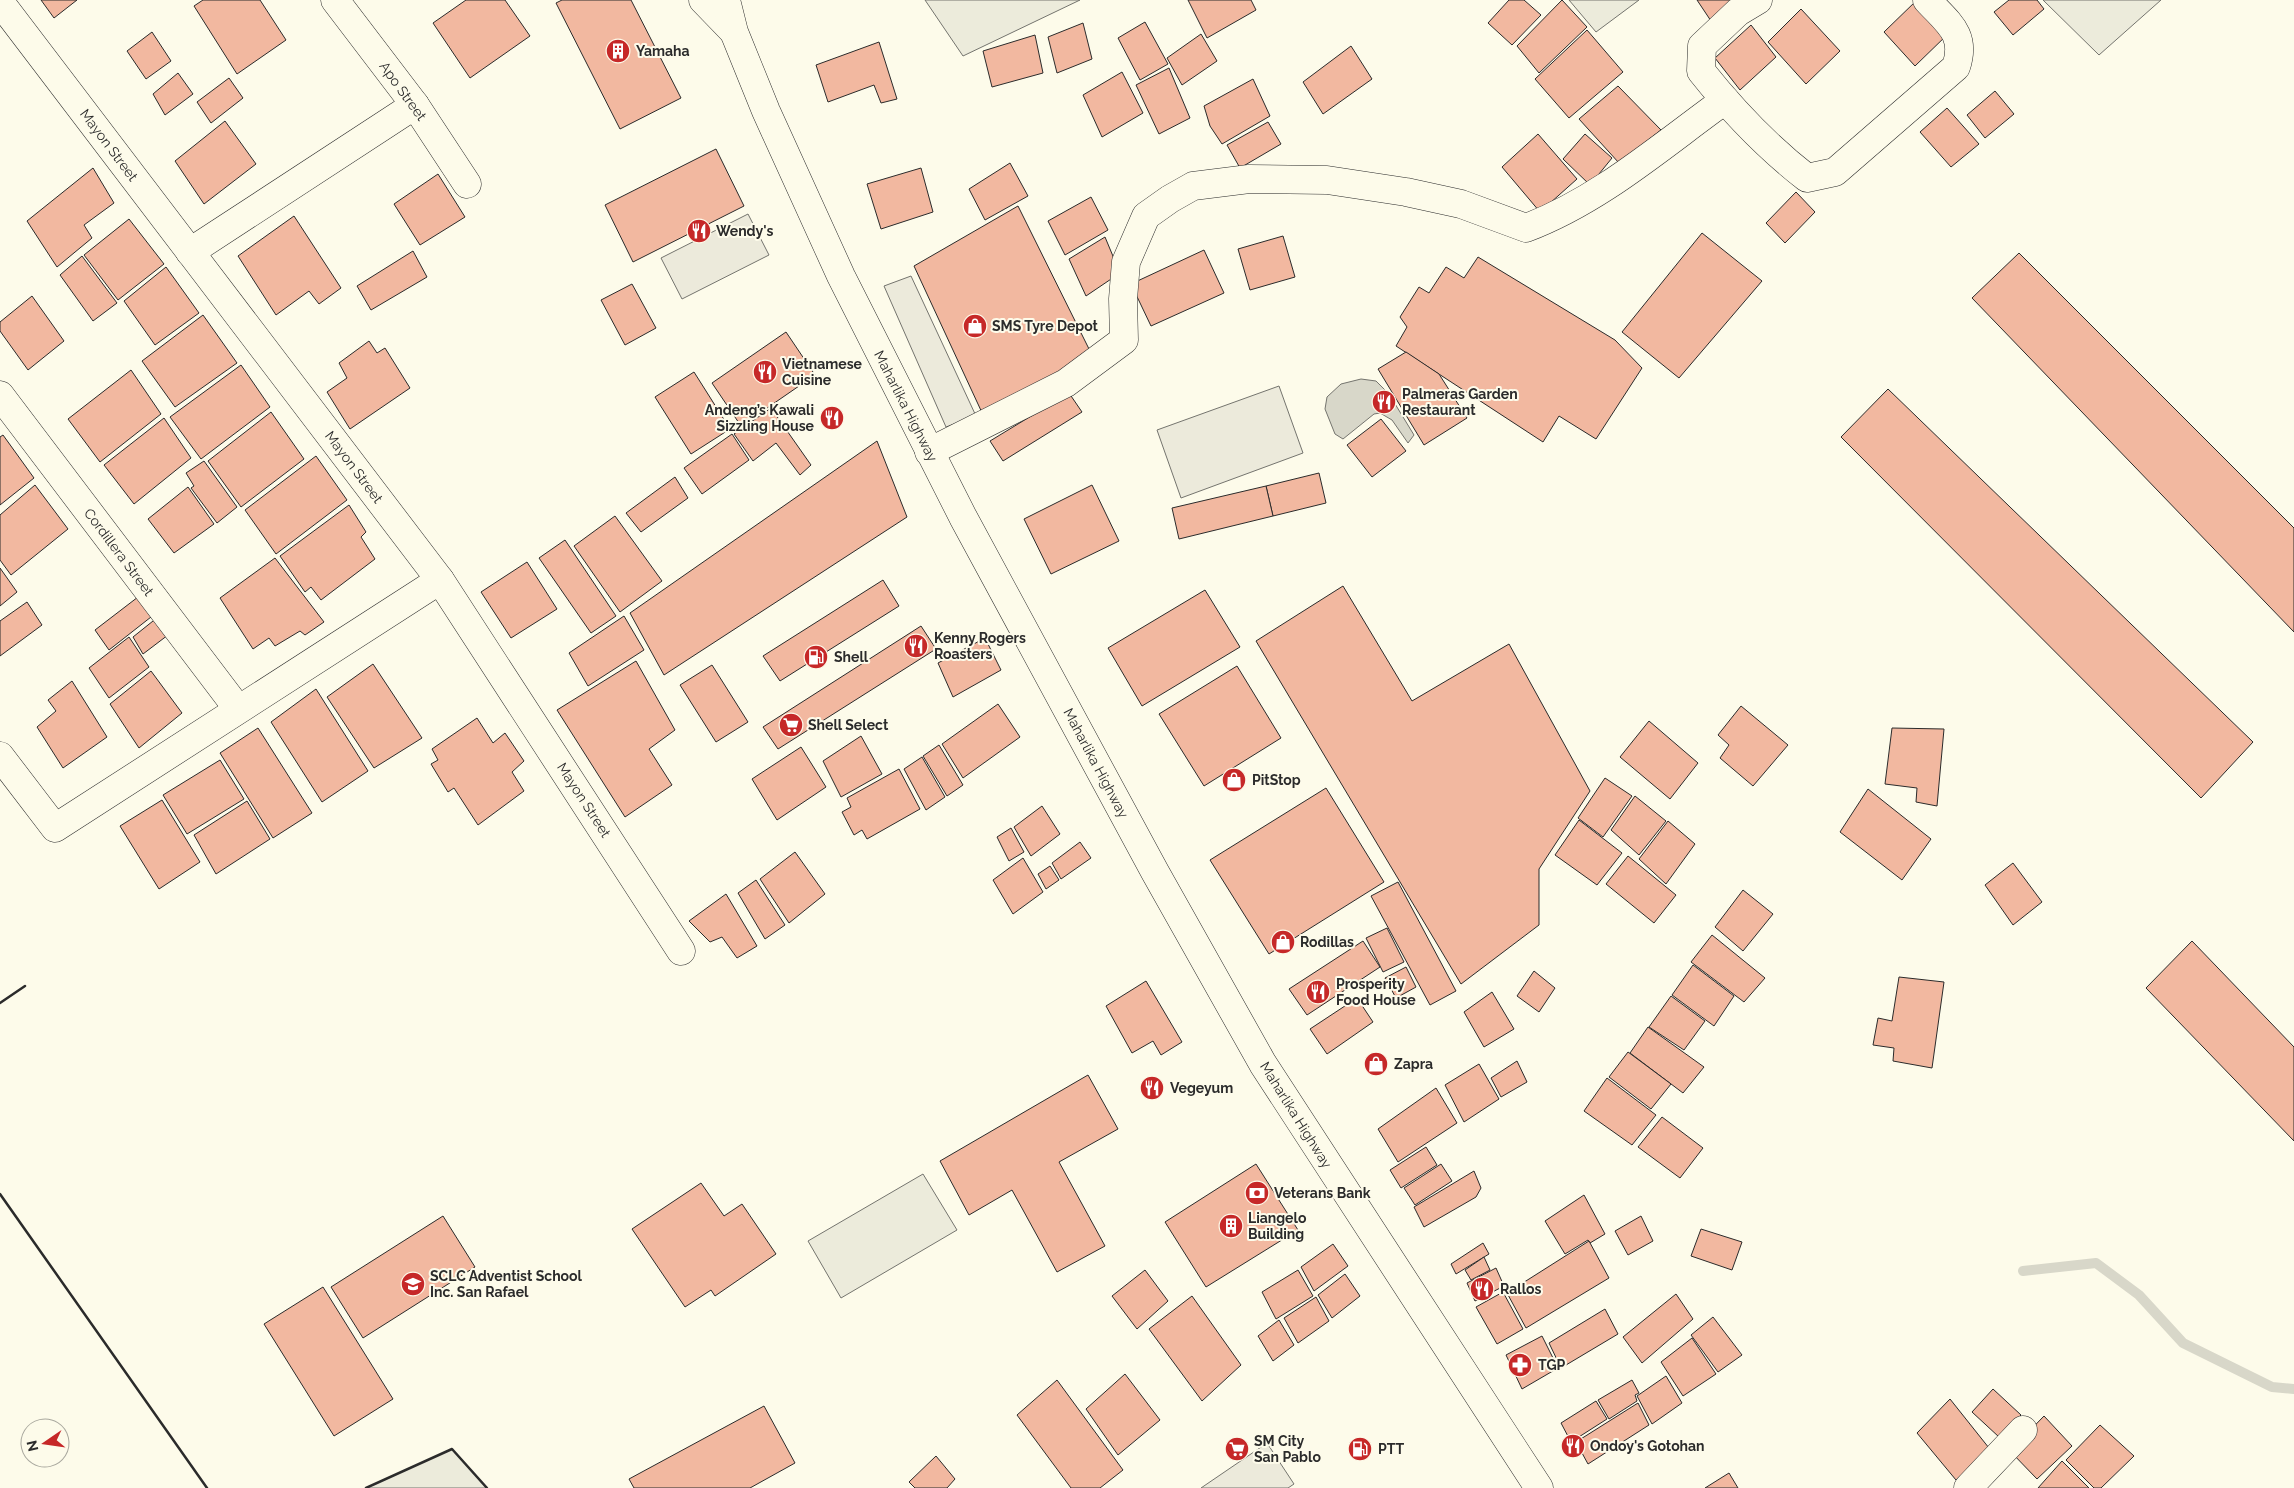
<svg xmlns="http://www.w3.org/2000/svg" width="2294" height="1488" viewBox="0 0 2294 1488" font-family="Raleway,sans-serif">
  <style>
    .green { fill: #ecebdb; stroke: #74746e }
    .parking { fill: #eceadb; stroke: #74746e }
    .water { fill: #d8d7c9; stroke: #74746e }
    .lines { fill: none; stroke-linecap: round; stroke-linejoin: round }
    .stream { stroke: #d8d7c9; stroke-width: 10 }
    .building { fill: #f2b8a0; stroke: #2b2b2b }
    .street-casing { stroke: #2b2b2b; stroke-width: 29 }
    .primary-casing { stroke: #2b2b2b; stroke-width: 29 }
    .street { stroke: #fdfbea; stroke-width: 28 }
    .primary { stroke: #fdfbea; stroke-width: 28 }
    .wall { stroke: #2b2b2b; stroke-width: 2.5 }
    .labels { text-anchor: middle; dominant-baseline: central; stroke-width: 4; stroke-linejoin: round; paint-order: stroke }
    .poi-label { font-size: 14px; font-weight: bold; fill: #2b2b2b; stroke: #fdfbea; text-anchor: start }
    .street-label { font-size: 14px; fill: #2b2b2b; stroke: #fdfbea }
  </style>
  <rect width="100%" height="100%" fill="#fdfbea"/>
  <g class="green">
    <polygon points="925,0 1080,0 963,56"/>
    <polygon points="1569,0 1639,0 1596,32"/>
    <polygon points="2043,0 2161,0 2099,55"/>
    <polygon points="923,1174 957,1230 841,1298 808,1241"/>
    <polygon points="452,1449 487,1488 366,1488"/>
  </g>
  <g class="parking">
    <polygon points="748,214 769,255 682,299 661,258"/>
    <polygon points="911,276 976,416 946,427 884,286"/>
    <polygon points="1279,386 1303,453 1181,498 1157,430"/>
    <polygon points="1267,1443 1294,1484 1288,1488 1201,1488"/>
  </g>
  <polygon class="water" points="1361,379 1376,381 1389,394 1414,435 1408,443 1392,420 1380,413 1374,414 1343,439 1335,434 1325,409 1327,397 1341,384"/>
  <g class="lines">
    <polyline class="stream" points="2023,1271 2096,1263 2139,1295 2183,1343 2272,1387 2294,1389"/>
  </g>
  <g class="building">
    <polygon points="41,0 77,0 54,18"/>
    <polygon points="203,0 260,0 286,40 237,74 194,6"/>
    <polygon points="466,0 505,0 530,36 470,78 433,23"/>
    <polygon points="562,0 631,0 681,98 620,129 556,3"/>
    <polygon points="1188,0 1251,0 1256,10 1207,38"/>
    <polygon points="1509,0 1524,0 1541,15 1512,45 1488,23"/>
    <polygon points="1562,0 1587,27 1539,73 1517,46"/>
    <polygon points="1697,0 1744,0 1713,24"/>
    <polygon points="1917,0 1949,33 1915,66 1884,32"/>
    <polygon points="2009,0 2037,0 2044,9 2013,35 1994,12"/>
    <polygon points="1801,9 1840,51 1806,84 1768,42"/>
    <polygon points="1145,22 1168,64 1140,80 1118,38"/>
    <polygon points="1083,23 1092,59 1057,73 1048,37"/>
    <polygon points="1751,25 1776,57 1740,90 1715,58"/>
    <polygon points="1587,30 1623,72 1569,118 1535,79"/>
    <polygon points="152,32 171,61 146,79 127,51"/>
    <polygon points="1201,34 1217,61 1182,85 1167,58"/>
    <polygon points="1035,35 1043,73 992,87 983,51"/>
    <polygon points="879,42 897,99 881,103 874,85 828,102 816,65"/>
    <polygon points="1351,46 1372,79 1323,114 1303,82"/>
    <polygon points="1169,68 1190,118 1159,134 1136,85"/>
    <polygon points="1122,72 1143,113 1102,137 1083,95"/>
    <polygon points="178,73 193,94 165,115 153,94"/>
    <polygon points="229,78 243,98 211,123 197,102"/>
    <polygon points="1253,79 1270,116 1222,144 1210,126 1204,106"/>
    <polygon points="1618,86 1661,130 1619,163 1579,119"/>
    <polygon points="1995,91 2014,114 1985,138 1967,115"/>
    <polygon points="1947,108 1979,144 1951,167 1920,132"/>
    <polygon points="225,121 256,164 204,204 175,161"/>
    <polygon points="1268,122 1281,144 1240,168 1227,145"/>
    <polygon points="1538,134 1577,179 1540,212 1502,167"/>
    <polygon points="1585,134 1612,158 1590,185 1563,159"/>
    <polygon points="716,149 744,206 633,262 605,205"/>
    <polygon points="1010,163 1028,196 985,220 969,189"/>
    <polygon points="93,168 114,203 84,225 92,238 57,267 27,221"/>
    <polygon points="921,168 933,212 881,229 867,184"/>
    <polygon points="438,174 465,217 420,245 394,204"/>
    <polygon points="1796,192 1815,212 1785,243 1766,223"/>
    <polygon points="1091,197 1108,230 1065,255 1048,221"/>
    <polygon points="1018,206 1092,355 984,417 914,266"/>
    <polygon points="294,216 341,288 319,304 309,291 276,315 238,256"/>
    <polygon points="129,219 164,264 118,300 84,255"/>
    <polygon points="1702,233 1762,281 1679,378 1622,332"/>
    <polygon points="1283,236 1295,277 1250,290 1238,249"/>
    <polygon points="1105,237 1120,273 1086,296 1069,259"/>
    <polygon points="1204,250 1224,293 1151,326 1131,284"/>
    <polygon points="413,251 427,277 371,310 357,286"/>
    <polygon points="2019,253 2294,528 2294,632 1972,298"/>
    <polygon points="82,256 117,303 93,321 60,275"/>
    <polygon points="1478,257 1615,340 1642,368 1596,439 1559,416 1543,442 1396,346 1407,327 1400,317 1419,287 1429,293 1446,267 1464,278"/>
    <polygon points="166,267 199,313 155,345 124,301"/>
    <polygon points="632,284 656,328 625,345 601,300"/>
    <polygon points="32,296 64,341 28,370 0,331 0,322"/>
    <polygon points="203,315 237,363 175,407 142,361"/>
    <polygon points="786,332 815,375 741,426 712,383"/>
    <polygon points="369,341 377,353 385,348 410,388 350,429 327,392 347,378 339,363"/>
    <polygon points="1406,352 1439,374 1467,418 1424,445 1378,369"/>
    <polygon points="241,365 270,407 201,459 170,417"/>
    <polygon points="131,370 161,414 100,462 68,419"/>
    <polygon points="694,372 730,429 691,454 655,397"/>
    <polygon points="1888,389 2253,742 2201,798 1841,437"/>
    <polygon points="1069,393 1082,412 1003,461 990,441"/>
    <polygon points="771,408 811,465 800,475 776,443 753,461 734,434"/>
    <polygon points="271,412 304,459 241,507 208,461"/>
    <polygon points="164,418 191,458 134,504 104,465"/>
    <polygon points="1381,419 1406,451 1372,477 1347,445"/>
    <polygon points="732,434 749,460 702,494 684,468"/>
    <polygon points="3,435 34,478 0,505 0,437"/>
    <polygon points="877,441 907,517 664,675 630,613"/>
    <polygon points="316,456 347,500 276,554 245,510"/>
    <polygon points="204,461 237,507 217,523 191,488 194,486 186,473"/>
    <polygon points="1319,473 1326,503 1273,516 1266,486"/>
    <polygon points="675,477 688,498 641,532 626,513"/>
    <polygon points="35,485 68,529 11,575 0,560 0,515"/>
    <polygon points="1092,485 1119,541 1051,574 1024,519"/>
    <polygon points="1266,486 1273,516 1179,539 1172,508"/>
    <polygon points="188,487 214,524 174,553 148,519"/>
    <polygon points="349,505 366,532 361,537 375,559 321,600 311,587 305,592 280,556"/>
    <polygon points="615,516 662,581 620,612 574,546"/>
    <polygon points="565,540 616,616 591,633 539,558"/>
    <polygon points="275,558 324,622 305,635 300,631 275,646 269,638 253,649 220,598"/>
    <polygon points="527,562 557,609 511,638 481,592"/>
    <polygon points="0,568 17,592 0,606"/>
    <polygon points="883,580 899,606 780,681 763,656"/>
    <polygon points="1343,586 1412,701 1509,644 1590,791 1539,869 1539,925 1461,984 1256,641"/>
    <polygon points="1205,590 1240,647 1142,706 1108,648"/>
    <polygon points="138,597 151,617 109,650 95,630"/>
    <polygon points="27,602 42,625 0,656 0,621"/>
    <polygon points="624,616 644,650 588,686 569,653"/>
    <polygon points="158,617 168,635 143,654 133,637"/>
    <polygon points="921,626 936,649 778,749 763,727"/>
    <polygon points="129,637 149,667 109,698 89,668"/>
    <polygon points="985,638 1001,670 953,697 938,663"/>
    <polygon points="636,661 675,730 649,749 672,785 625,817 557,710"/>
    <polygon points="373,664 422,738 374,768 327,697"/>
    <polygon points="712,665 748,722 716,742 680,685"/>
    <polygon points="1237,666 1281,738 1204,786 1159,714"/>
    <polygon points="151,671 182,713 139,748 110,704"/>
    <polygon points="72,681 107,737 63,768 37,727 56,711 48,700"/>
    <polygon points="316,689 368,771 322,802 271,722"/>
    <polygon points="998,704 1020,737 963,778 942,744"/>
    <polygon points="1741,706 1788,745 1753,786 1720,758 1729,745 1718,735"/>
    <polygon points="477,718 493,743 505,733 524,761 512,772 524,791 478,825 454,788 448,792 431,764 438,760 432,749"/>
    <polygon points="1649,721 1698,763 1670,799 1620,757"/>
    <polygon points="258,728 312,813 273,838 220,753"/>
    <polygon points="1892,728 1944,729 1937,806 1916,802 1917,788 1885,784"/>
    <polygon points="861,736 882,774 841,797 823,761"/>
    <polygon points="939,745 963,785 947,796 923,756"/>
    <polygon points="801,747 826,787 777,820 752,779"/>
    <polygon points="922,757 945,797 926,810 904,769"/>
    <polygon points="220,760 244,799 187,834 163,795"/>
    <polygon points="899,769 920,809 867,839 862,830 854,835 842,812 851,807 847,798"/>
    <polygon points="1605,778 1632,796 1603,837 1578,818"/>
    <polygon points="1326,788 1384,882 1269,954 1210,860"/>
    <polygon points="1868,789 1931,839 1902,880 1840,832"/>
    <polygon points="1635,796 1666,821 1639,855 1611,830"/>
    <polygon points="162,800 200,862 159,889 120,826"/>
    <polygon points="247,801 270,839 216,874 194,835"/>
    <polygon points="1042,806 1060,834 1031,856 1014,827"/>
    <polygon points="1579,820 1622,853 1597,885 1555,855"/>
    <polygon points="1668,821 1695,844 1666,884 1639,859"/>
    <polygon points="1011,828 1024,852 1009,861 997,837"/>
    <polygon points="1080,842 1091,858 1061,879 1052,863"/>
    <polygon points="795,852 825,894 789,923 760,879"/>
    <polygon points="1628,856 1676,895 1654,923 1606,884"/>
    <polygon points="1023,858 1043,892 1013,914 993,880"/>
    <polygon points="2013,863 2042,902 2013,925 1985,885"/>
    <polygon points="1050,866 1059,880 1046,889 1038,874"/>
    <polygon points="756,880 785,925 765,939 738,893"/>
    <polygon points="1398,882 1456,991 1430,1005 1371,896"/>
    <polygon points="1743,890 1773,914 1743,951 1715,927"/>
    <polygon points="726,894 757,946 737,958 722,937 710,942 689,921"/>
    <polygon points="1387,928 1404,962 1383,972 1366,938"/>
    <polygon points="1712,935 1765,978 1744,1002 1691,962"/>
    <polygon points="1363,941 1380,967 1307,1015 1289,989"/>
    <polygon points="2192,941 2294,1047 2294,1141 2146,988"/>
    <polygon points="1693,965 1734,996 1714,1026 1672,995"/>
    <polygon points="1406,967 1416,987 1396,998 1385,978"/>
    <polygon points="1534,971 1555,988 1539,1012 1517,996"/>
    <polygon points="1899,977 1944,982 1932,1068 1893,1061 1894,1048 1873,1045 1878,1018 1892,1021"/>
    <polygon points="1146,981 1182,1042 1161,1055 1153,1041 1132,1053 1106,1006"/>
    <polygon points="1492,992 1514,1029 1484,1047 1464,1012"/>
    <polygon points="1671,996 1705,1021 1684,1050 1649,1027"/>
    <polygon points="1357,998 1373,1022 1327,1054 1310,1029"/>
    <polygon points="1648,1027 1704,1067 1683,1093 1630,1053"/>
    <polygon points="1628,1052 1671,1084 1651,1109 1609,1077"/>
    <polygon points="1517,1061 1527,1082 1501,1097 1491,1078"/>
    <polygon points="1479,1064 1499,1099 1464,1122 1445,1085"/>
    <polygon points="1088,1075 1118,1129 1059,1162 1105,1246 1057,1272 1012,1190 969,1215 940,1161"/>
    <polygon points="1607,1078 1656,1115 1632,1145 1584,1111"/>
    <polygon points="1436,1088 1457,1123 1398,1162 1378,1129"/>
    <polygon points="1662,1117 1703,1148 1680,1178 1638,1147"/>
    <polygon points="1426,1147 1437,1165 1401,1188 1390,1170"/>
    <polygon points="1256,1164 1298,1230 1206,1287 1165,1222"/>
    <polygon points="1441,1164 1452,1181 1415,1205 1404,1188"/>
    <polygon points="1474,1171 1481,1188 1476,1197 1424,1227 1414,1207"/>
    <polygon points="701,1183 724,1216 742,1204 776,1254 715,1296 711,1290 685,1307 632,1229"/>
    <polygon points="1584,1195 1605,1234 1590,1243 1588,1240 1565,1254 1545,1221"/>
    <polygon points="443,1216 475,1267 363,1338 331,1287"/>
    <polygon points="1641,1216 1653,1241 1628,1255 1615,1231"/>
    <polygon points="1701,1229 1742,1242 1732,1270 1691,1256"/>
    <polygon points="1589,1241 1609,1278 1526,1328 1507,1293"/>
    <polygon points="1483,1243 1489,1254 1456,1274 1451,1264"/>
    <polygon points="1333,1244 1348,1266 1314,1291 1301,1267"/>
    <polygon points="1484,1257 1490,1270 1471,1280 1465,1270"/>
    <polygon points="1496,1268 1504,1286 1475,1301 1467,1283"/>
    <polygon points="1145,1270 1168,1301 1137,1329 1112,1296"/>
    <polygon points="1298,1270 1313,1296 1276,1319 1262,1292"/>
    <polygon points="1345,1274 1360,1296 1332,1318 1318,1295"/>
    <polygon points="323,1287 393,1399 334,1436 264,1324"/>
    <polygon points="1503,1292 1523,1329 1497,1344 1476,1307"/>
    <polygon points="1676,1294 1693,1319 1642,1363 1623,1337"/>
    <polygon points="1192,1296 1241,1365 1202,1401 1149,1329"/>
    <polygon points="1316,1297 1329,1321 1298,1343 1284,1318"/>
    <polygon points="1605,1309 1618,1334 1561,1368 1549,1343"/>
    <polygon points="1713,1317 1742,1355 1718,1372 1691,1335"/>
    <polygon points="1279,1320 1294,1345 1273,1361 1258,1336"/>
    <polygon points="1542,1336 1558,1368 1522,1389 1506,1355"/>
    <polygon points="1692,1338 1716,1374 1683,1396 1661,1362"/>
    <polygon points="1125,1374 1160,1420 1118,1455 1086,1409"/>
    <polygon points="1666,1376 1682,1403 1652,1424 1637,1396"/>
    <polygon points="1057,1380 1123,1470 1100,1488 1071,1488 1017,1415"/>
    <polygon points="1632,1380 1639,1393 1635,1395 1637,1401 1609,1419 1598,1400"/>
    <polygon points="1993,1389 2021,1415 1999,1437 1972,1412"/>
    <polygon points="1950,1399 1989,1448 1956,1480 1917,1433"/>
    <polygon points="1596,1401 1607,1419 1571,1442 1561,1423"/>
    <polygon points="1638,1403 1649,1425 1588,1464 1576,1442"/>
    <polygon points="764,1406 795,1463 750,1488 634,1488 629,1479"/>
    <polygon points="2044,1416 2072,1446 2037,1479 2010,1451"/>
    <polygon points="2100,1425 2134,1456 2101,1488 2094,1488 2066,1460"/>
    <polygon points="936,1456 955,1479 947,1488 915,1488 909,1482"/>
    <polygon points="2062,1461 2089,1488 2038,1488"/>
    <polygon points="1729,1473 1738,1488 1705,1488"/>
  </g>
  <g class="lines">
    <g class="street-casing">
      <g id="street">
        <polyline points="335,0 415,105 467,184"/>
        <path d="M1758,0L1738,12L1702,46L1701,71C1732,110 1767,147 1807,178L1835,172L1956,67C1967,34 1948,23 1927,0"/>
        <polyline points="0,2 440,580 681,951"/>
        <polyline points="190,252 415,105"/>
        <polyline points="0,395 238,709"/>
        <path d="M929,452L1066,383L1124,340L1123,299L1126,262L1146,216L1170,199L1193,186L1249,179L1327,180L1406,192L1461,204L1526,228C1600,200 1661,146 1725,100"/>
        <polyline points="0,756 55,828 440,580"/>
        <polyline points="1968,1488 2023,1430"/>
      </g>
    </g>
    <g class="primary-casing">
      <g id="primary">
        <polyline points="703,0 732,30"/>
        <polyline points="726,0 734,32 766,111 841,276 963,517 1155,872 1263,1064 1539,1488"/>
      </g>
    </g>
    <use href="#street" class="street"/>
    <use href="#primary" class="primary"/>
    <g class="wall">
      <polyline points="0,1003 25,986"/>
      <polyline points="0,1194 207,1488"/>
      <polyline points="366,1488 452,1449 487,1488"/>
    </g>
  </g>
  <defs>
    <g id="building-disc" transform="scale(1.25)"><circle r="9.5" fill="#c62828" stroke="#fdfbea"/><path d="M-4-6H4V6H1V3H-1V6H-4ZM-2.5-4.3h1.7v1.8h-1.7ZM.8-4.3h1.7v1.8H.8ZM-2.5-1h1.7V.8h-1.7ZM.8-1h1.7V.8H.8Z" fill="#fff"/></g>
    <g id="restaurant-disc" transform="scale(1.25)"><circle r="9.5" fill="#c62828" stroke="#fdfbea"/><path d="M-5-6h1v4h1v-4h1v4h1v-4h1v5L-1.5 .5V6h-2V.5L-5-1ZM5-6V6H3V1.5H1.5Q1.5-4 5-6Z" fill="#fff"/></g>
    <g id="shop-disc" transform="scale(1.25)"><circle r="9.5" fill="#c62828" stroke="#fdfbea"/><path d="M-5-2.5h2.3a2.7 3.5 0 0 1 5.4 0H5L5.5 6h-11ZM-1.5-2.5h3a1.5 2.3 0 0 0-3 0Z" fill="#fff"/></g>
    <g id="fuel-disc" transform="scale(1.25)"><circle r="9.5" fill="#c62828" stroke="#fdfbea"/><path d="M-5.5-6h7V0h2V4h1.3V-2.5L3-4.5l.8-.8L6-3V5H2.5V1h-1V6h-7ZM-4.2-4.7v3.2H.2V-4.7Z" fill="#fff"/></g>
    <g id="supermarket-disc" transform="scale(1.25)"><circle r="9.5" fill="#c62828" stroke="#fdfbea"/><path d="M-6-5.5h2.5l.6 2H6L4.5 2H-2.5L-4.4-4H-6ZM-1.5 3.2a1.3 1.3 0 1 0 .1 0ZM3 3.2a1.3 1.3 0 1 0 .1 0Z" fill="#fff"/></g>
    <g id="bank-disc" transform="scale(1.25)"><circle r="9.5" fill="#c62828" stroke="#fdfbea"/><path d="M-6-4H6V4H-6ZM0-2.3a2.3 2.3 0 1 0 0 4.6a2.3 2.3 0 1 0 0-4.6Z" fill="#fff"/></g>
    <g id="school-disc" transform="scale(1.25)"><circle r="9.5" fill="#c62828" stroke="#fdfbea"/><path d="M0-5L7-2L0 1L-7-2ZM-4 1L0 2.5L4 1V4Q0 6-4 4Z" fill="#fff"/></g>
    <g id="pharmacy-disc" transform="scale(1.25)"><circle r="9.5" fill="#c62828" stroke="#fdfbea"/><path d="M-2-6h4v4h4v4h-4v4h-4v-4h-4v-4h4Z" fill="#fff"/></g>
  </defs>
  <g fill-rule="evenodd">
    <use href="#building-disc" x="618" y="51"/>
    <use href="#restaurant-disc" x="699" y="231"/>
    <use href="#shop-disc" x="975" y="326"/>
    <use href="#restaurant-disc" x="765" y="372"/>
    <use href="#restaurant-disc" x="1384" y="402"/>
    <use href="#restaurant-disc" x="832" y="418"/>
    <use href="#restaurant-disc" x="916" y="646"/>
    <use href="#fuel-disc" x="816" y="657"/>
    <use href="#supermarket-disc" x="791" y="725"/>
    <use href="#shop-disc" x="1234" y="780"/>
    <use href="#shop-disc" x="1283" y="942"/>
    <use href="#restaurant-disc" x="1318" y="992"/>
    <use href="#shop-disc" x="1376" y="1064"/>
    <use href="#restaurant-disc" x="1152" y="1088"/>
    <use href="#bank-disc" x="1257" y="1193"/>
    <use href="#building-disc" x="1231" y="1226"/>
    <use href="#school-disc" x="413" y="1284"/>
    <use href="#restaurant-disc" x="1482" y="1289"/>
    <use href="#pharmacy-disc" x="1520" y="1365"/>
    <use href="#restaurant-disc" x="1573" y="1446"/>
    <use href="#supermarket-disc" x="1237" y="1449"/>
    <use href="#fuel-disc" x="1360" y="1449"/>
  </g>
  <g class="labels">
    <g class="poi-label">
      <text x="636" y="51">Yamaha</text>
      <text x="716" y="231">Wendy's</text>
      <text x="992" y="326">SMS Tyre Depot</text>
      <text x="782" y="364">Vietnamese<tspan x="782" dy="16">Cuisine</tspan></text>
      <text x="1402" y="394">Palmeras Garden<tspan x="1402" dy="16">Restaurant</tspan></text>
      <text x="814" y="410" text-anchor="end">Andeng’s Kawali<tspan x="814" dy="16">Sizzling House</tspan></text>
      <text x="934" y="638">Kenny Rogers<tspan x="934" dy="16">Roasters</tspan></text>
      <text x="834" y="657">Shell</text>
      <text x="808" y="725">Shell Select</text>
      <text x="1252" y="780">PitStop</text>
      <text x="1300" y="942">Rodillas</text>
      <text x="1336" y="984">Prosperity<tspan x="1336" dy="16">Food House</tspan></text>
      <text x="1394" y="1064">Zapra</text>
      <text x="1170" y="1088">Vegeyum</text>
      <text x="1274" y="1193">Veterans Bank</text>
      <text x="1248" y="1218">Liangelo<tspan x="1248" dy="16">Building</tspan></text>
      <text x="430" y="1276">SCLC Adventist School<tspan x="430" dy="16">Inc. San Rafael</tspan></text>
      <text x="1500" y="1289">Rallos</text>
      <text x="1538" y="1365">TGP</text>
      <text x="1254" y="1441">SM City<tspan x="1254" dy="16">San Pablo</tspan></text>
      <text x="1590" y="1446">Ondoy's Gotohan</text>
      <text x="1378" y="1449">PTT</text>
    </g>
    <g class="street-label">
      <text transform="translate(403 91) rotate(54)">Apo Street</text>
      <text transform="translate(109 145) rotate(53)">Mayon Street</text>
      <text transform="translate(906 406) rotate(63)">Maharlika Highway</text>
      <text transform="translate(354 467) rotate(53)">Mayon Street</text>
      <text transform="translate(119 552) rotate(53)">Cordillera Street</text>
      <text transform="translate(1096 763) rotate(62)">Maharlika Highway</text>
      <text transform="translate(584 800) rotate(57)">Mayon Street</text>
      <text transform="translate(1296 1115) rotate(58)">Maharlika Highway</text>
    </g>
  </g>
  <g transform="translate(45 1443) rotate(257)"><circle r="24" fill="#fdfbea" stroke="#a9a89e"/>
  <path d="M0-4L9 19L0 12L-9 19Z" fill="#c62828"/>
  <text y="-8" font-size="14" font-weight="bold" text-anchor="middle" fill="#2b2b2b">N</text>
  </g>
</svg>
